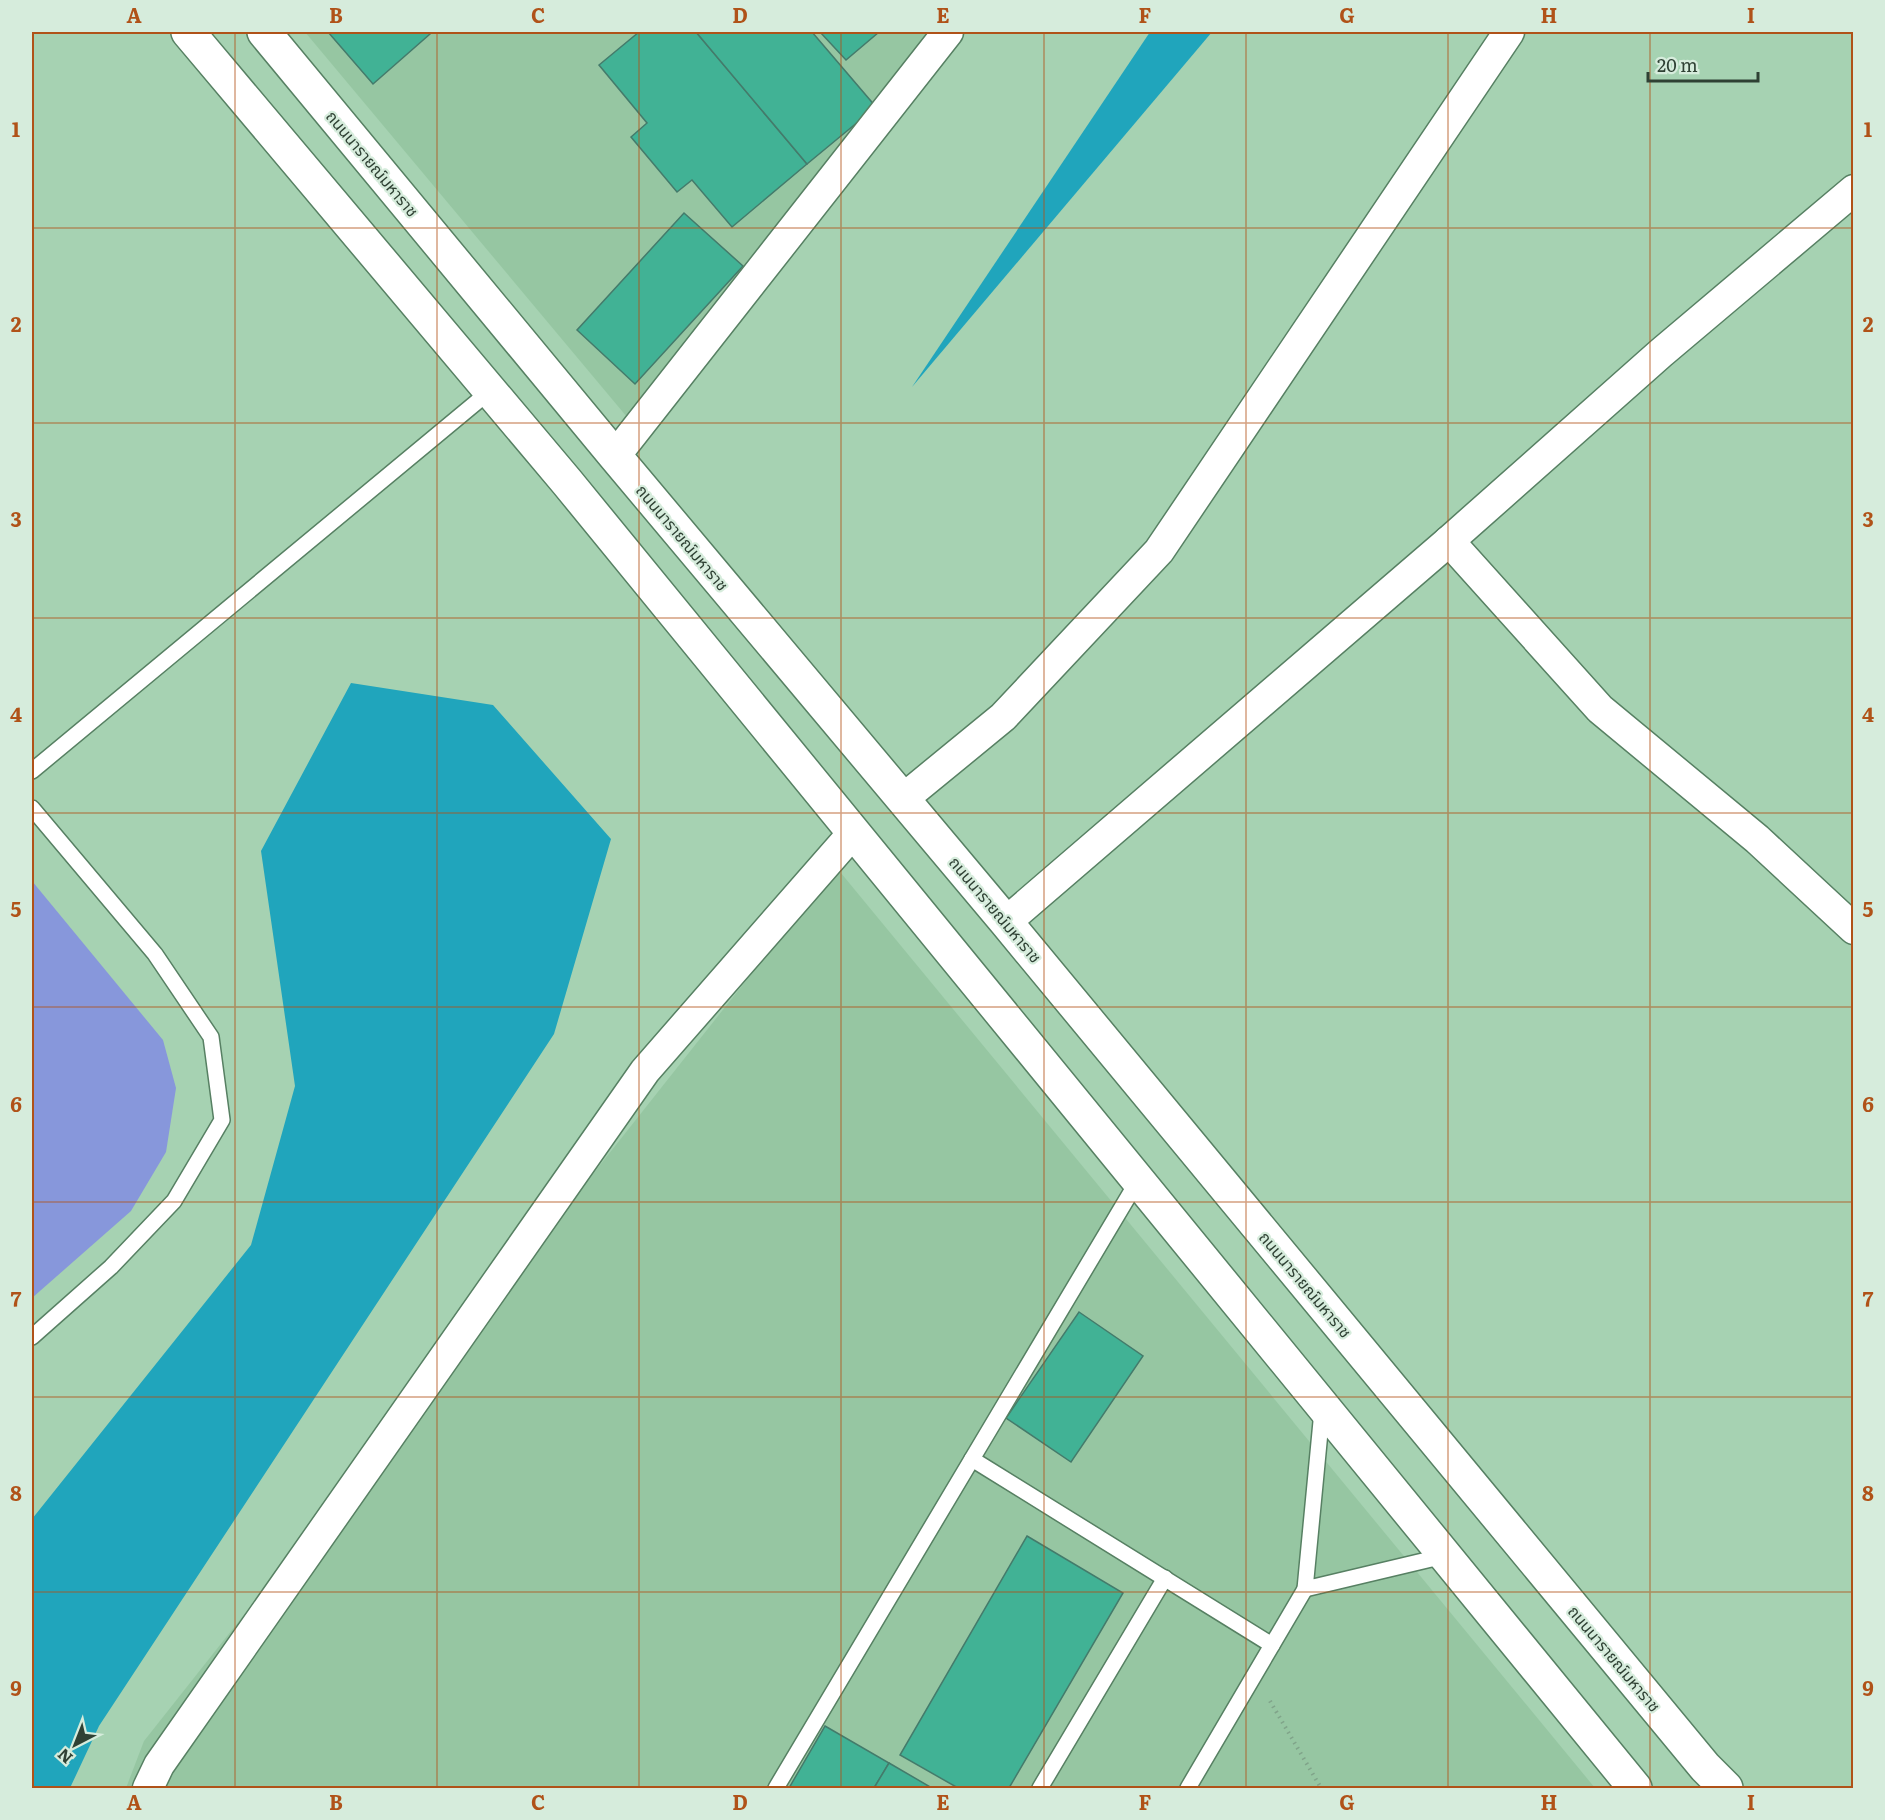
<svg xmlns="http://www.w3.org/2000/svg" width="1885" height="1820" viewBox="0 0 1885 1820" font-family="Literata,'Noto Sans Thai',serif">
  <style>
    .built { fill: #96c6a2 }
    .green { fill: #8797db }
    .water { fill: #20a5bc }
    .building { fill: #41b295; stroke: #447b6b; stroke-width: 1.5 }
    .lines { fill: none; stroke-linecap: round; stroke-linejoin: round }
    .lane-casing { stroke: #578063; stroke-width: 18 }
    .street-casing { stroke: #578063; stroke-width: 33 }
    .primary-casing { stroke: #578063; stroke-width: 36 }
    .path { stroke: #80a48a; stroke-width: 4; stroke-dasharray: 1.5 4.5; stroke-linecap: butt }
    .lane { stroke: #fff; stroke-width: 15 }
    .street { stroke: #fff; stroke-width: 30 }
    .primary { stroke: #fff; stroke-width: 33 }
    .grid { fill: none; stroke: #b05218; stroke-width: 1.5; stroke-opacity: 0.55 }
    .labels { text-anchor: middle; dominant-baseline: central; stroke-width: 4.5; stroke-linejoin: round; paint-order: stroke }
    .street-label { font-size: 16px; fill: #2f4134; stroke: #d6ecdc }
    .neatline { fill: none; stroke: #b05218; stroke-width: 2 }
    .grid-label { font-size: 20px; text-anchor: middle; font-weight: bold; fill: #b05218 }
  </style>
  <rect width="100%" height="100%" fill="#a6d2b2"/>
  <g class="built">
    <polygon points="305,32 934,32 627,417"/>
    <polygon points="836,867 1595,1788 126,1788 144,1741"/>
  </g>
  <polygon class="green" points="32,881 163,1040 176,1088 166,1152 131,1211 32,1298"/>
  <g class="water">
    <polygon points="1150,32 1212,32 912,387"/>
    <polygon points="351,683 493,705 611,839 554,1034 99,1726 70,1788 32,1788 32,1519 251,1245 295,1086 261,851"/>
  </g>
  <g class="building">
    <polygon points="328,32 428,32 430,34 373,84"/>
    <polygon points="639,32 696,32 807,164 732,227 692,180 677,192 631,137 647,123 599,65"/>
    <polygon points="696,32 812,32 876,107 807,164"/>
    <polygon points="820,32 879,32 846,60"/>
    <polygon points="684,213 743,266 635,384 577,330"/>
    <polygon points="1079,1312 1143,1356 1071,1462 1006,1418"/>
    <polygon points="1027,1536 1123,1593 1009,1788 958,1788 900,1755"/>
    <polygon points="825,1726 889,1763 874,1788 789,1788"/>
    <polygon points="889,1763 932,1788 874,1788"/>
  </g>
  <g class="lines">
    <g class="lane-casing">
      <g id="lane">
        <polyline points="32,771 490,391"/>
        <polyline points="32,808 155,954 211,1037 222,1120 174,1201 111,1267 32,1337"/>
        <polyline points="1322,1411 1305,1589 1444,1556"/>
        <polyline points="972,1459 1272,1645"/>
        <polyline points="776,1788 1137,1182"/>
        <polyline points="1040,1788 1165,1578"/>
        <polyline points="1188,1788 1305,1589"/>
      </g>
    </g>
    <g class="street-casing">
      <g id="street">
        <polyline points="615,456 948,32"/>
        <polyline points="1449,541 1600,709 1757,839 1854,929"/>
        <polyline points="903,799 1003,717 1159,551 1509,32"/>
        <polyline points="1006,922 1449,541 1661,353 1854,190"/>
        <polyline points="148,1788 159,1765 645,1071 853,833"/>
      </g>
    </g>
    <g class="primary-casing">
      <g id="primary">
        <polyline points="188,32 567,482 1635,1788"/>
        <polyline points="264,32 615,456 1006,922 1705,1767 1726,1788"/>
      </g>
    </g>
    <polyline class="path" points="1270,1701 1321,1788"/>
    <use href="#lane" class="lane"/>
    <use href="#street" class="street"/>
    <use href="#primary" class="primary"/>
  </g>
  <path class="grid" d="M235,32V1788M437,32V1788M639,32V1788M841,32V1788M1044,32V1788M1246,32V1788M1448,32V1788M1650,32V1788M32,228H1854M32,423H1854M32,618H1854M32,813H1854M32,1007H1854M32,1202H1854M32,1397H1854M32,1592H1854"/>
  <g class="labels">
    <g class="street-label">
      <text transform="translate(373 163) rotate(50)">ถนนนารายณ์มหาราช</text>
      <text transform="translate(683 537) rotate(50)">ถนนนารายณ์มหาราช</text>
      <text transform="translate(996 909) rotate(50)">ถนนนารายณ์มหาราช</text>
      <text transform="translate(1306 1284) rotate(50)">ถนนนารายณ์มหาราช</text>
      <text transform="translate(1615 1658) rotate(50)">ถนนนารายณ์มหาราช</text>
    </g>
  </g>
  <rect width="1885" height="1820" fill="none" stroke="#d6ecdc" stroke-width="66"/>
  <g transform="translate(75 1745) rotate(222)" stroke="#d6ecdc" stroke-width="4.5" paint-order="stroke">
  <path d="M0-4.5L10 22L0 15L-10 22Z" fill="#2f4134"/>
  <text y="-9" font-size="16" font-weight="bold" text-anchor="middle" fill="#2f4134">N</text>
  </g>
  <path d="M1648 72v9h110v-9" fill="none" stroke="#2f4134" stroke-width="3"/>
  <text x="1657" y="72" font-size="18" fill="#2f4134" stroke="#d6ecdc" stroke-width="4.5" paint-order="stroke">20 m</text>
  <rect x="33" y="33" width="1819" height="1754" class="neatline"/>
  <g class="grid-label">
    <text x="134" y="23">A</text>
    <text x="336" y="23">B</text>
    <text x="538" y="23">C</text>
    <text x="740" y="23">D</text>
    <text x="943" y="23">E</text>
    <text x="1145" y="23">F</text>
    <text x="1347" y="23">G</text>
    <text x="1549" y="23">H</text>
    <text x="1751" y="23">I</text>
    <text x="16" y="137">1</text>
    <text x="1868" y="137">1</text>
    <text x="16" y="332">2</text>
    <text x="1868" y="332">2</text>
    <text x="16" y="527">3</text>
    <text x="1868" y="527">3</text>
    <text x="16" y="722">4</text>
    <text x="1868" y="722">4</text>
    <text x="16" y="917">5</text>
    <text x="1868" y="917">5</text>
    <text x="16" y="1112">6</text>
    <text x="1868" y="1112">6</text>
    <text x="16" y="1307">7</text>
    <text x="1868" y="1307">7</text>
    <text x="16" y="1501">8</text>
    <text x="1868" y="1501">8</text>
    <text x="16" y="1696">9</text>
    <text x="1868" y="1696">9</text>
    <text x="134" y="1810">A</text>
    <text x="336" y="1810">B</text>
    <text x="538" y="1810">C</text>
    <text x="740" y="1810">D</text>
    <text x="943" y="1810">E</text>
    <text x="1145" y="1810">F</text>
    <text x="1347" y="1810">G</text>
    <text x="1549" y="1810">H</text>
    <text x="1751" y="1810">I</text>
  </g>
</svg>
